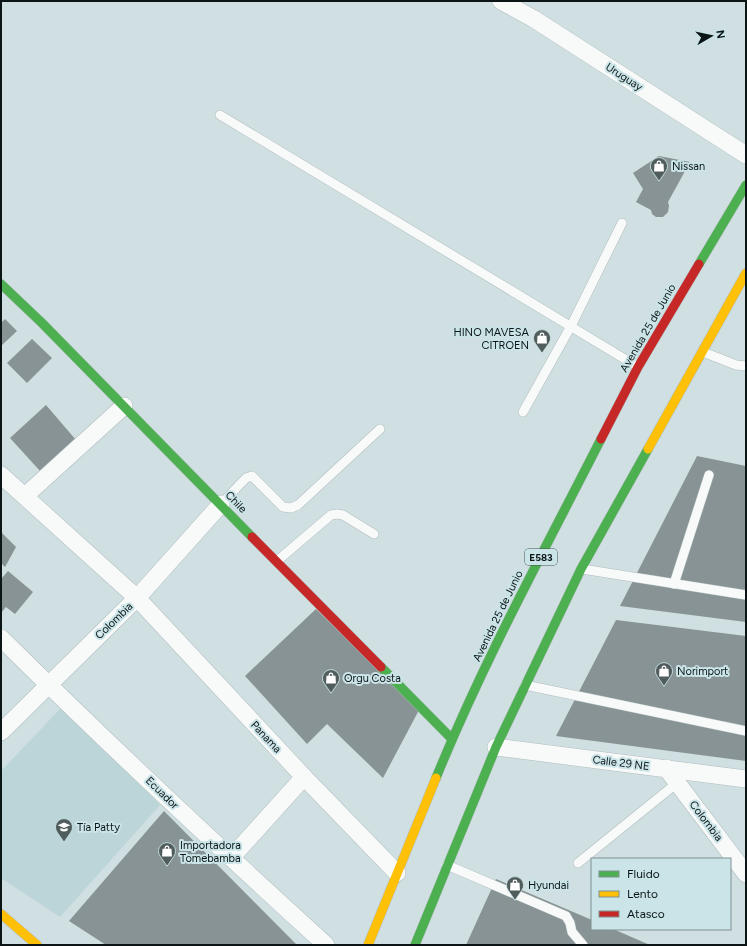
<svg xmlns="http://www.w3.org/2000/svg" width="747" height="946" viewBox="0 0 747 946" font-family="Figtree,sans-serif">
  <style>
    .built { fill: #bcd5d8 }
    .building { fill: #879394 }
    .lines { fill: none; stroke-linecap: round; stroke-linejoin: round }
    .lane-casing { stroke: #b1bdbe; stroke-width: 10 }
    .street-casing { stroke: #b1bdbe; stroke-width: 18 }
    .fast-casing { stroke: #b1bdbe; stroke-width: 10 }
    .slow-casing { stroke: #b1bdbe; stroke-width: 10 }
    .jam-casing { stroke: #b1bdbe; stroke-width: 10 }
    .lane { stroke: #f8fafa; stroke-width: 9 }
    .street { stroke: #f8fafa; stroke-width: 17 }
    .fast { stroke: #4caf50; stroke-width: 9 }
    .slow { stroke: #ffc107; stroke-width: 9 }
    .jam { stroke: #c62828; stroke-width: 9 }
    .labels { text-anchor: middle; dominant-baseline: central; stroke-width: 4; stroke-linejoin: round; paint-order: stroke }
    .shield { fill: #cae4e7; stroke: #455355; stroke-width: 1 }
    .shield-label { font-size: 10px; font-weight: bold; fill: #0c1516 }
    .street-label { font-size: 11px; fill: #0c1516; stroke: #cae4e7 }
    .poi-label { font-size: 11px; fill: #0c1516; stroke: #cae4e7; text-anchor: start }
  </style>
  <rect width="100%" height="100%" fill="#d0dfe1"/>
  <polygon class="built" points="62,707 160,805 60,917 1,878 1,771"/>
  <g class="building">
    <polygon points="659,156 690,162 668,202 669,206 668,212 663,217 656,217 652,214 651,210 636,202 643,189 633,173"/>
    <polygon points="5,319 17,331 1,346 1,323"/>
    <polygon points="32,339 52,358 27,383 7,363"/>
    <polygon points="46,405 76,440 41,472 10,438"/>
    <polygon points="697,456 746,466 746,622 620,606"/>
    <polygon points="1,532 16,547 5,567 1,563"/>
    <polygon points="8,571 33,592 15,614 6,607 1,613 1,579"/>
    <polygon points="316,609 419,710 383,778 327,724 307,744 245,676"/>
    <polygon points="616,620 746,636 746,761 556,736"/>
    <polygon points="164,811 297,945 106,945 69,921"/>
    <polygon points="496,879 592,920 592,929 613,929 650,945 466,945"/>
  </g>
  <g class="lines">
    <g class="lane-casing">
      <g id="lane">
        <polyline points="220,115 638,367"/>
        <polyline points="703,352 736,365 746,366"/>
        <polyline points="523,412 571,326 622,223"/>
        <polyline points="221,504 246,478 252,476 283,507 291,508 298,505 380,429"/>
        <polyline points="277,561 331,515 337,514 343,515 374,534"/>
        <polyline points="582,569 746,595"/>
        <polyline points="674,584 709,475"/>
        <polyline points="525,685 746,731"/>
        <polyline points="578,863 677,783"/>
        <polyline points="447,865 566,916 570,923 572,932 583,945"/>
      </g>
    </g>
    <g class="street-casing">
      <g id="street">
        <polyline points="501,1 534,19 746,155"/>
        <polyline points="1,475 137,598 304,777 397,873"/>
        <polyline points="25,496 124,406"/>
        <path d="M1,638C107,743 216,845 326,945"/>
        <polyline points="1,732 137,598 221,504"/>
        <polyline points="496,747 746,779"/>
        <polyline points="666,768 746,874"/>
        <polyline points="231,858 304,777"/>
      </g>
    </g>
    <g class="fast-casing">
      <g id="fast">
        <polyline points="699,264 746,185"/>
        <polyline points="1,284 41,322 252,537"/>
        <polyline points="381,667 452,739"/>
        <path d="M436,778C483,662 544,551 601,439"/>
        <polyline points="415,945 496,747 581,569 648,449"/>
      </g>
    </g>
    <g class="slow-casing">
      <g id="slow">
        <polyline points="648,449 746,273"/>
        <polyline points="1,914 37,945"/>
        <polyline points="368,945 436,778"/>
      </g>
    </g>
    <g class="jam-casing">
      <g id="jam">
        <polyline points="601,439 638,367 699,264"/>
        <polyline points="252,537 381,667"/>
      </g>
    </g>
    <use href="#lane" class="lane"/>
    <use href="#street" class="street"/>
    <use href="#fast" class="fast"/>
    <use href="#slow" class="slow"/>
    <use href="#jam" class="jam"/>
  </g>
  <defs>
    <g id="shop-pin" transform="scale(0.9)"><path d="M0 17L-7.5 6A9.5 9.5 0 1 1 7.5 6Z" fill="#515c5d" stroke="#cae4e7"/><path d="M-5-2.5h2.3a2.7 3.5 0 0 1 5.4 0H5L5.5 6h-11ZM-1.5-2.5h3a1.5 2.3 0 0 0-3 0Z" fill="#fff"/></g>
    <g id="school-pin" transform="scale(0.9)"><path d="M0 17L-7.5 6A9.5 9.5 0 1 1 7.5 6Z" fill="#515c5d" stroke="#cae4e7"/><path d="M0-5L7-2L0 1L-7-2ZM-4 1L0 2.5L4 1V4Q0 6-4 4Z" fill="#fff"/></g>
  </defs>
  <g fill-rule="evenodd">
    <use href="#shop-pin" x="659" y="166"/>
    <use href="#shop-pin" x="542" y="338"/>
    <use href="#shop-pin" x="664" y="671"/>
    <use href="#shop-pin" x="331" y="678"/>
    <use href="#school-pin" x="64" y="827"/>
    <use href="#shop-pin" x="167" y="851"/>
    <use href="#shop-pin" x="515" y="885"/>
  </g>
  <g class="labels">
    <rect class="shield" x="525" y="549" width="32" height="16" rx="3"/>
    <g class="shield-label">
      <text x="541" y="557">E583</text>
    </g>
    <g class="street-label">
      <text transform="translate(624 77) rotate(33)">Uruguay</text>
      <text transform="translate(648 328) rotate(-60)">Avenida 25 de Junio</text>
      <text transform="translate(236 502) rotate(46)">Chile</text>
      <text transform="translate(498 616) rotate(-64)">Avenida 25 de Junio</text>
      <text transform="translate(114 621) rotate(-44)">Colombia</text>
      <text transform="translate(266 737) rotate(47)">Panama</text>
      <text transform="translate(621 763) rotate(7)">Calle 29 NE</text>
      <text transform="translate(162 793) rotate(44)">Ecuador</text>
      <text transform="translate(706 821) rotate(53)">Colombia</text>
    </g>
    <g class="poi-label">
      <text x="672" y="166">Nissan</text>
      <text x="529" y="332" text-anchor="end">HINO MAVESA<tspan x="529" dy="13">CITROEN</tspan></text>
      <text x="677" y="671">Norimport</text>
      <text x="344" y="678">Orgu Costa</text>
      <text x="77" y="827">Tía Patty</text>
      <text x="180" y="845">Importadora<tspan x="180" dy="13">Tomebamba</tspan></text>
      <text x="528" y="885">Hyundai</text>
    </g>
  </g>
  <rect width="747" height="946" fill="none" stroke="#0c1516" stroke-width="4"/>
  <rect x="591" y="858" width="140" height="72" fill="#cae4e7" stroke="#7e9193"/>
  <rect x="599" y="871" width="20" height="6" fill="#4caf50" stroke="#7e9193"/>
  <text x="627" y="878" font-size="12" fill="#0c1516">Fluido</text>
  <rect x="599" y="891" width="20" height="6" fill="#ffc107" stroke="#7e9193"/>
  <text x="627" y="898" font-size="12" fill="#0c1516">Lento</text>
  <rect x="599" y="911" width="20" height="6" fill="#c62828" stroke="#7e9193"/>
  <text x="627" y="918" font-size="12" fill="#0c1516">Atasco</text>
  <g transform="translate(711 36) rotate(81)" stroke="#cae4e7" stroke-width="3" paint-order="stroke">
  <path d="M0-3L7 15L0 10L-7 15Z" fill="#0c1516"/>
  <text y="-6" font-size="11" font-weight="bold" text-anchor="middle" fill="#0c1516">N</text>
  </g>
</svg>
